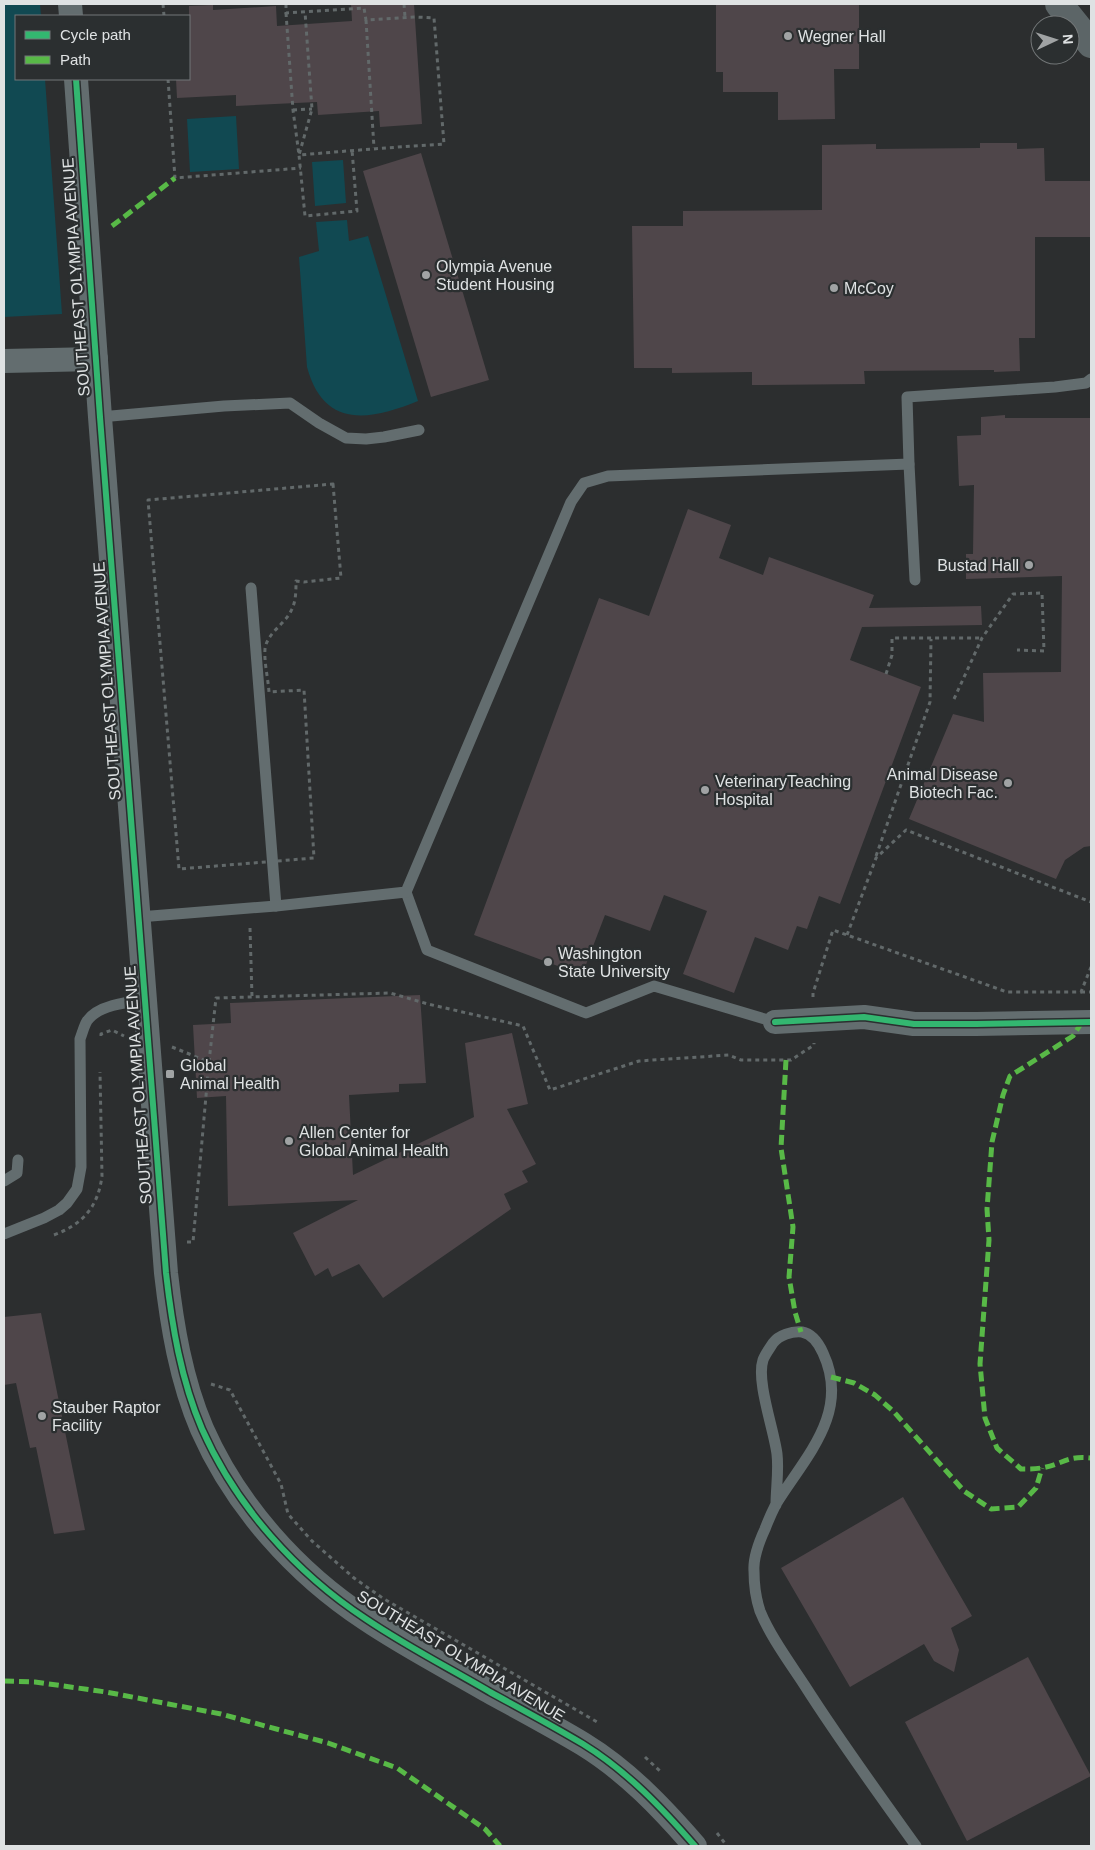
<svg xmlns="http://www.w3.org/2000/svg" width="1095" height="1850" viewBox="0 0 1095 1850" font-family="Arial,sans-serif">
  <style>
    .green { fill: #114952 }
    .building { fill: #4f464a }
    .lines { fill: none; stroke-linecap: round; stroke-linejoin: round }
    .path { stroke: #62696a; stroke-width: 3; stroke-dasharray: 4 4; stroke-linecap: butt }
    .service { stroke: #636d6f; stroke-width: 11 }
    .minor { stroke: #636d6f; stroke-width: 24 }
    .secondary { stroke: #5c6567; stroke-width: 28 }
    .quiet { stroke: #58b947; stroke-width: 5; stroke-dasharray: 10 5; stroke-linecap: butt }
    .cycleway-casing { stroke: #2b2f30; stroke-width: 9 }
    .cycleway { stroke: #33b770; stroke-width: 6 }
    .poi-dot { fill: #a0a3a4; stroke: #2b2f30; stroke-width: 2 }
    .labels { text-anchor: middle; dominant-baseline: central; stroke-width: 4.5; stroke-linejoin: round; paint-order: stroke }
    .poi-label { font-size: 16px; fill: #dfe2e3; stroke: #2b2f30; text-anchor: start }
    .street-label { font-size: 16px; fill: #dfe2e3; stroke: #2b2f30 }
  </style>
  <rect width="100%" height="100%" fill="#2c2e2f"/>
  <g class="green">
    <polygon points="4,4 40,4 41,16 16,16 16,79 45,79 62,314 4,317"/>
    <polygon points="236,116 239,169 190,172 187,119"/>
    <polygon points="343,160 346,203 315,206 312,162"/>
    <path d="M347,220L349,241L368,236L418,401C371,420 324,430 307,367L299,257L319,251L316,222Z"/>
  </g>
  <g class="building">
    <polygon points="351,4 414,4 422,124 380,127 379,111 318,115 317,102 236,106 236,95 177,98 176,79 189,79 189,6 213,5 213,10 276,6 277,26 352,21"/>
    <polygon points="716,4 859,4 859,69 834,69 835,119 778,120 778,92 723,92 723,72 716,72"/>
    <polygon points="980,143 1017,143 1017,149 1044,148 1045,181 1091,181 1091,237 1035,237 1035,338 1019,338 1020,371 994,372 994,370 864,371 865,384 752,385 752,372 672,373 672,368 634,368 632,226 683,226 683,211 822,210 822,145 876,144 876,149 980,148"/>
    <polygon points="421,153 489,380 431,397 363,171"/>
    <polygon points="1005,415 1005,418 1091,418 1091,846 1084,847 1065,860 1056,879 909,819 953,714 984,722 983,673 1061,672 1062,576 966,579 966,554 973,554 974,485 959,486 957,436 981,435 981,417"/>
    <polygon points="688,509 731,525 719,558 763,575 769,557 874,595 869,608 981,606 982,625 862,627 850,660 921,687 840,904 819,896 807,929 797,926 788,950 755,937 734,993 683,974 707,911 664,895 650,931 605,915 582,975 474,935 599,598 649,616"/>
    <polygon points="420,995 426,1083 399,1084 399,1092 349,1095 353,1175 474,1117 465,1043 512,1033 528,1104 507,1109 536,1164 522,1171 528,1182 504,1194 511,1209 383,1298 359,1264 332,1277 328,1268 315,1276 293,1233 358,1200 228,1206 226,1096 197,1098 193,1025 231,1023 230,1003"/>
    <polygon points="41,1313 85,1530 54,1534 36,1447 30,1448 16,1383 4,1385 4,1317"/>
    <polygon points="903,1497 972,1616 951,1628 959,1650 954,1672 934,1661 924,1644 850,1687 781,1568"/>
    <polygon points="1028,1657 1091,1776 967,1841 905,1722"/>
  </g>
  <g class="lines">
    <g class="path">
      <polyline points="163,4 164,16"/>
      <path d="M286,4V13L364,8L366,20L416,17L434,18L444,144C395,147 347,151 299,155L305,216L357,211L352,150"/>
      <polyline points="404,4 405,17"/>
      <polyline points="286,13 293,110 299,155 312,109 305,12"/>
      <polyline points="366,20 374,148"/>
      <polyline points="168,79 175,178 301,168"/>
      <polyline points="293,110 312,109"/>
      <path d="M333,484L341,578L304,582L296,581C296,591 296,602 291,611C284,625 267,633 265,649C264,662 268,678 269,692L304,690L314,858L179,869L148,500Z"/>
      <polyline points="886,674 892,655 892,638 982,638"/>
      <polyline points="954,699 982,638 1013,594 1042,593 1044,651 1017,650"/>
      <polyline points="876,856 930,702 931,639"/>
      <polyline points="250,928 252,997"/>
      <polyline points="847,935 876,858 906,830 1091,902"/>
      <polyline points="1081,992 1091,992"/>
      <polyline points="813,997 813,993 833,930 1007,992 1081,992 1091,967"/>
      <polyline points="101,1036 101,1034 112,1030 124,1036"/>
      <polyline points="172,1047 209,1062 216,998 390,993 428,1004 523,1026 550,1090 639,1061 729,1055 741,1060 791,1060 814,1045 814,1043"/>
      <path d="M54,1235C83,1224 98,1207 102,1176L100,1072"/>
      <polyline points="187,1242 193,1242 209,1062"/>
      <polyline points="211,1384 230,1390 281,1484 288,1514 312,1541 354,1578 384,1599 597,1722"/>
      <polyline points="645,1757 662,1773"/>
      <polyline points="717,1833 727,1846"/>
    </g>
    <g class="service">
      <polyline points="100,417 224,406 290,403 319,423 346,438 366,439 384,437 419,430"/>
      <polyline points="909,464 915,580"/>
      <polyline points="251,588 276,906"/>
      <polyline points="406,892 427,950 586,1013 654,986 775,1022"/>
      <polyline points="139,917 276,906 406,892 571,502 584,483 608,476 909,464 907,397 1055,387 1086,383 1091,379"/>
      <polyline points="4,1181 17,1173 18,1160"/>
      <path d="M4,1234L44,1218L59,1210L67,1203L77,1189L81,1167L80,1039C82,1034 84,1026 87,1021C98,1005 128,1002 145,1000"/>
      <path d="M776,1505C776,1488 779,1471 777,1454C774,1430 756,1381 763,1360C765,1354 770,1348 773,1343C779,1335 792,1331 802,1332C813,1334 819,1344 823,1353C851,1413 805,1457 776,1504C772,1512 768,1521 765,1529C759,1542 753,1558 754,1571C754,1584 756,1599 760,1611C770,1636 790,1663 805,1686C840,1741 878,1793 916,1846"/>
    </g>
    <g class="minor">
      <polyline points="70,4 71,16"/>
      <path d="M76,79L100,417L166,1273C172,1326 181,1380 202,1429C236,1506 296,1573 366,1619C406,1646 449,1668 490,1692C521,1709 553,1726 583,1744C627,1771 662,1808 695,1846"/>
      <polyline points="4,361 96,359"/>
      <polyline points="775,1022 864,1017 914,1024 976,1024 1091,1022"/>
    </g>
    <polyline class="secondary" points="1059,4 1091,44"/>
    <g class="quiet">
      <polyline points="112,226 175,178"/>
      <path d="M1082,1022L1073,1036L1010,1076L1003,1095L992,1142L987,1209L989,1240L980,1364L985,1418L997,1448L1021,1469C1028,1469 1035,1469 1041,1468C1062,1465 1066,1455 1091,1458"/>
      <polyline points="786,1060 781,1148 793,1227 789,1277 795,1312 801,1332"/>
      <polyline points="831,1377 854,1383 875,1395 894,1412 964,1491 991,1509 1018,1507 1036,1488 1042,1468"/>
      <polyline points="4,1681 35,1682 106,1692 221,1714 328,1743 397,1768 485,1829 500,1846"/>
    </g>
    <g class="cycleway-casing">
      <g id="cycleway">
        <path d="M76,79L100,417L166,1273C172,1326 181,1380 202,1429C236,1506 296,1573 366,1619C406,1646 449,1668 490,1692C521,1709 553,1726 583,1744C627,1771 662,1808 695,1846"/>
        <polyline points="775,1022 864,1017 914,1024 976,1024 1091,1022"/>
      </g>
    </g>
    <use href="#cycleway" class="cycleway"/>
  </g>
  <g class="poi-dot">
    <circle cx="788" cy="36" r="5"/>
    <circle cx="426" cy="275" r="5"/>
    <circle cx="834" cy="288" r="5"/>
    <circle cx="1029" cy="565" r="5"/>
    <circle cx="1008" cy="783" r="5"/>
    <circle cx="705" cy="790" r="5"/>
    <circle cx="548" cy="962" r="5"/>
    <rect x="165" y="1069" width="10" height="10" rx="2.5"/>
    <circle cx="289" cy="1141" r="5"/>
    <circle cx="42" cy="1416" r="5"/>
  </g>
  <g class="labels">
    <g class="poi-label">
      <text x="798" y="36">Wegner Hall</text>
      <text x="436" y="266">Olympia Avenue<tspan x="436" dy="18">Student Housing</tspan></text>
      <text x="844" y="288">McCoy</text>
      <text x="1019" y="565" text-anchor="end">Bustad Hall</text>
      <text x="998" y="774" text-anchor="end">Animal Disease<tspan x="998" dy="18">Biotech Fac.</tspan></text>
      <text x="715" y="781">VeterinaryTeaching<tspan x="715" dy="18">Hospital</tspan></text>
      <text x="558" y="953">Washington<tspan x="558" dy="18">State University</tspan></text>
      <text x="180" y="1065">Global<tspan x="180" dy="18">Animal Health</tspan></text>
      <text x="299" y="1132">Allen Center for<tspan x="299" dy="18">Global Animal Health</tspan></text>
      <text x="52" y="1407">Stauber Raptor<tspan x="52" dy="18">Facility</tspan></text>
    </g>
    <g class="street-label">
      <text transform="translate(76 277) rotate(-94)">SOUTHEAST OLYMPIA AVENUE</text>
      <text transform="translate(107 681) rotate(-94)">SOUTHEAST OLYMPIA AVENUE</text>
      <text transform="translate(138 1085) rotate(-94)">SOUTHEAST OLYMPIA AVENUE</text>
      <text transform="translate(461 1656) rotate(31)">SOUTHEAST OLYMPIA AVENUE</text>
    </g>
  </g>
  <rect width="1095" height="1850" fill="none" stroke="#dfe2e3" stroke-width="10"/>
  <rect x="15" y="15" width="175" height="65" fill="#2b2f30" stroke="#737778"/>
  <rect x="25" y="31" width="25" height="8" fill="#33b770" stroke="#737778"/>
  <text x="60" y="40" font-size="15" fill="#dfe2e3">Cycle path</text>
  <rect x="25" y="56" width="25" height="8" fill="#58b947" stroke="#737778"/>
  <text x="60" y="65" font-size="15" fill="#dfe2e3">Path</text>
  <g transform="translate(1055 40) rotate(86)"><circle r="24" fill="#2b2f30" stroke="#737778"/>
  <path d="M0-4L9 19L0 12L-9 19Z" fill="#a0a3a4"/>
  <text y="-8" font-size="14" font-weight="bold" text-anchor="middle" fill="#dfe2e3">N</text>
  </g>
</svg>
